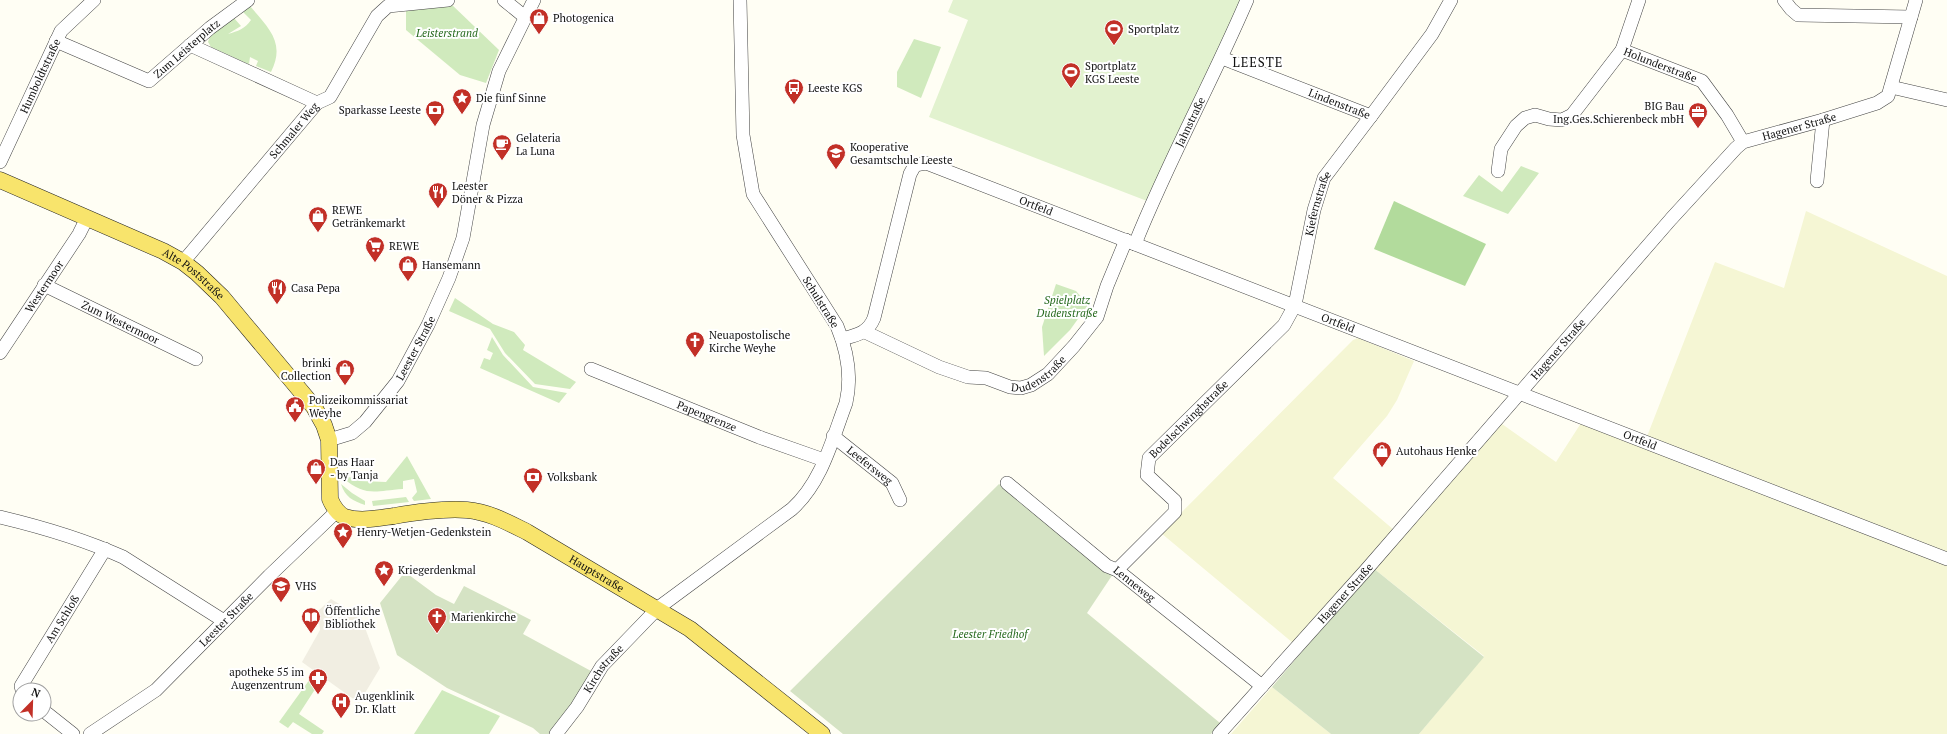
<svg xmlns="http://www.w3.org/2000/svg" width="1947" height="734" viewBox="0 0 1947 734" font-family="'PT Serif',serif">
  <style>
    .farmland { fill: #f5f6d4 }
    .green { fill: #d0eabd }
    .forest { fill: #b2db9c }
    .cemetery { fill: #d5e3c4 }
    .pitch { fill: #e2f2cf }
    .plaza { fill: #f1eee2 }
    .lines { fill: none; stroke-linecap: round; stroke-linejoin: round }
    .minor-casing { stroke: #444; stroke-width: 14 }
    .major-casing { stroke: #222; stroke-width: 17 }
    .minor { stroke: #fff; stroke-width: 13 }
    .major { stroke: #f8e46c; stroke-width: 16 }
    .labels { text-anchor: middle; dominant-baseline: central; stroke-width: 4; stroke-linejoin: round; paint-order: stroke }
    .poi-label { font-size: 11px; fill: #111; stroke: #fff; text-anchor: start }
    .park-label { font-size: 11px; font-style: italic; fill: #276a1f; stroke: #fff }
    .street-label { font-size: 11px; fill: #111; stroke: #fff }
    .quarter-label { font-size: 13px; letter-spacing: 1px; fill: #111; stroke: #fff }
  </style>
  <rect width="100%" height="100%" fill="#fffef4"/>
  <g class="farmland">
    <polygon points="1806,211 1947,276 1947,556 1646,439 1715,262 1784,288"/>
    <polygon points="1358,338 1414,361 1397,400 1387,416 1333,478 1394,530 1293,643 1161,533 1353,340"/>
    <polygon points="1583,420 1947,562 1947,734 1419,734 1484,656 1373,568 1502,424 1556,462"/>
    <polygon points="1272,687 1331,734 1231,734"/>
  </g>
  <g class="green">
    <polygon points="450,3 499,50 486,83 460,75 406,30 406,10"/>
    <path d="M250,6C268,28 286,42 271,72L256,66L258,61L250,57L249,64L246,63L211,47L208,42L210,36L234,18L241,26L228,34C238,31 245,29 251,20L243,12Z"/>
    <polygon points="914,39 941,47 921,98 897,87 897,72"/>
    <polygon points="1521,166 1539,173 1508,214 1463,196 1479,175 1502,192"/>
    <polygon points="1056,284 1076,291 1088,305 1070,330 1044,356 1042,327"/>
    <polygon points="455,298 493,324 514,332 525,345 523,350 576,382 570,389 535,384 505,353 490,329 449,311"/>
    <polygon points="492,337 503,355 533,387 567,393 559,403 480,368 484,358 490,360 493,353 487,350"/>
    <path d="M407,456L431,499L414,501L412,498L417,492L414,479L403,481V489C374,491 366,497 343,478L342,476L359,479V481L386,482Z"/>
    <path d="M341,484L352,493L365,501V505C353,501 345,497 341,484Z"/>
    <polygon points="406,497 409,502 373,506 372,501"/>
    <polygon points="315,672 323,677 299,714 324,731 322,734 312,734 293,722 288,728 279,722"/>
    <polygon points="442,690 500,716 489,734 414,734"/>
  </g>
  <polygon class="forest" points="1394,201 1486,244 1465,286 1374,249"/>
  <g class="cemetery">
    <polygon points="999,484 1113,574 1087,613 1220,723 1211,734 843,734 790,691"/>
    <polygon points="1373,568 1484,657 1419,734 1331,734 1272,687"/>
    <polygon points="405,572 436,595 454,604 464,586 531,620 523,634 591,671 575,705 553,734 540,734 533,728 447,688 397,655 380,603"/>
  </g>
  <polygon class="pitch" points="953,0 1241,0 1147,201 929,117 968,20 948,12"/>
  <polygon class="plaza" points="331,599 361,617 380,668 359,703 302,662 320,630 318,611"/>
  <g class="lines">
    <g class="minor-casing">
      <g id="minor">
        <polyline points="504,0 525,17"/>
        <path id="s1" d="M1639,0L1622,50L1702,81L1727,115L1743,142"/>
        <polyline points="1784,0 1791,9 1798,15 1911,17"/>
        <path id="s2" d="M56,41L149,81L210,28L248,0"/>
        <polyline points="190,45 317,103"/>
        <path id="s3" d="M1222,58L1371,116L1432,34L1451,0"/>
        <polyline points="1891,87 1947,100"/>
        <path id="s4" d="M0,162L61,31L94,0"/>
        <polyline points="1498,171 1501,149 1516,126 1525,118 1535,115 1549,119 1562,120 1572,115 1622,50"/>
        <polyline points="1817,181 1823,120"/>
        <path id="s5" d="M1135,244C1168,161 1212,82 1247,0"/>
        <path id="s6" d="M183,262L317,103L330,97L377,16L388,6L448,0"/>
        <path id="s7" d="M44,285L196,359"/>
        <path id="s8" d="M865,332L939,367L968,377L986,378L1010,387L1021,388L1031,385L1048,374L1074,346L1097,317L1107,286L1126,240"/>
        <path id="s9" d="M842,339C857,335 868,333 874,318L910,174L915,165L926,163L1947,559"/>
        <path id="s10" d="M0,353L79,234L87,218"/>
        <path id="s11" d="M591,369L759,437L824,460"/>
        <path id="s12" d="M833,436L892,483L900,500"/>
        <path id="s13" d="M329,440L352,433L365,422L398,381L428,325L449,278L463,238L483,125L499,71L534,0"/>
        <path id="s14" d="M1007,483L1107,566L1117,570L1262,686"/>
        <path d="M0,517C42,527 83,539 123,557L224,621"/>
        <path id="s15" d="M1117,570L1175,512V501L1147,475L1149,458L1284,325L1295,305L1314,210L1324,178L1371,116"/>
        <path id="s16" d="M22,690L21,686L105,549"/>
        <polyline points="44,711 73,734"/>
        <path id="s17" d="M90,734L156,690L269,576L337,511"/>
        <path id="s18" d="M556,734L577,707L602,666L658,608L792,509C822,482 832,440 846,403C852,377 847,350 837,326L753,194L743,135L740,0"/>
        <path id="s19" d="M1219,734L1366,570L1671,219L1736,148L1743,142L1823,120L1877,103L1888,96L1916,0"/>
      </g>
    </g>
    <g class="major-casing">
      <g id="major">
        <path id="s20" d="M0,180L163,251L183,262L197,273L222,297L314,407L324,425L329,440L330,499C333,506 338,514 345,517C360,522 379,518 394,516C417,512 443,508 467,510C489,512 507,522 527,532L690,629L822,734"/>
      </g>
    </g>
    <use href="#minor" class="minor"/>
    <use href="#major" class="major"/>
  </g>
  <defs>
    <g id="shop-pin" transform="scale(1)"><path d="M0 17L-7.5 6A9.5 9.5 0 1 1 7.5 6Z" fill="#c23027" stroke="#fff"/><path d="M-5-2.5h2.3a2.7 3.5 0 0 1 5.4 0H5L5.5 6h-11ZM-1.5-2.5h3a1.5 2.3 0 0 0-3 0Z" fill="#fff"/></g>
    <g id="stadium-pin" transform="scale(1)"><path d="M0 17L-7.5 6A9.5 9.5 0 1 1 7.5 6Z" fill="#c23027" stroke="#fff"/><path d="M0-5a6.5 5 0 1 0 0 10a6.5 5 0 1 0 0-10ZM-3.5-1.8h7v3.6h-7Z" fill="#fff"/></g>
    <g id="bus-pin" transform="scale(1)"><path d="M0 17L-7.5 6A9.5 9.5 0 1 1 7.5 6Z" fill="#c23027" stroke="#fff"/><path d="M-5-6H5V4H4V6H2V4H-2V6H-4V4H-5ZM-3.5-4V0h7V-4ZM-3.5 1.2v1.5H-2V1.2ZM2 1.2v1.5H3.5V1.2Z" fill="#fff"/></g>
    <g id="sight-pin" transform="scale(1)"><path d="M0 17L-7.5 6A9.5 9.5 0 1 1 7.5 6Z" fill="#c23027" stroke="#fff"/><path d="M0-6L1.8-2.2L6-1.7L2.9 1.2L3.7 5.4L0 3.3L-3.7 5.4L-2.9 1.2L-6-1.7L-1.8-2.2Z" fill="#fff"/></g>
    <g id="bank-pin" transform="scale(1)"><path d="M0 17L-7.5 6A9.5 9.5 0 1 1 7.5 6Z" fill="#c23027" stroke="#fff"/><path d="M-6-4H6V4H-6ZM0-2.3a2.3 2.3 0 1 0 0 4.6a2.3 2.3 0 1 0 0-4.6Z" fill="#fff"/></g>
    <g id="office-pin" transform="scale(1)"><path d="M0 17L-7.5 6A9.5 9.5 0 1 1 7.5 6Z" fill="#c23027" stroke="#fff"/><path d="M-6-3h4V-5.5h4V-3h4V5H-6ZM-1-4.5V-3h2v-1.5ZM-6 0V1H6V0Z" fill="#fff"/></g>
    <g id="cafe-pin" transform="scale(1)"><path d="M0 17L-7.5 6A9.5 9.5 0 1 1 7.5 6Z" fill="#c23027" stroke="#fff"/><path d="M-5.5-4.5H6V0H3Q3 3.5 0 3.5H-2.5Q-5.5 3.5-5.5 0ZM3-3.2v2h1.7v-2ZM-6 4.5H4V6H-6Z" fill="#fff"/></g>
    <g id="school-pin" transform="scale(1)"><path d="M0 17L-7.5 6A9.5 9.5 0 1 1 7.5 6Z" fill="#c23027" stroke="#fff"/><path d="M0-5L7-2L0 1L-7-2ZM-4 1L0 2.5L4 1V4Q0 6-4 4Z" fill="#fff"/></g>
    <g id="restaurant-pin" transform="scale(1)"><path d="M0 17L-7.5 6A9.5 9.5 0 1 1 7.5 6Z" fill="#c23027" stroke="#fff"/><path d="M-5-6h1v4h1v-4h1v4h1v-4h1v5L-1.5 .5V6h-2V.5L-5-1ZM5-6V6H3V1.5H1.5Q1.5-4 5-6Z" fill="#fff"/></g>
    <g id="supermarket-pin" transform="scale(1)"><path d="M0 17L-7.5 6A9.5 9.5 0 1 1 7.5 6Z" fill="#c23027" stroke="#fff"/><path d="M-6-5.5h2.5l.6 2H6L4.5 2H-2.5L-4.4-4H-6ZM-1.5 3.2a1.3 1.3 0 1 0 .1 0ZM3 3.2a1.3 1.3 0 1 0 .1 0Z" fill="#fff"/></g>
    <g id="church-pin" transform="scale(1)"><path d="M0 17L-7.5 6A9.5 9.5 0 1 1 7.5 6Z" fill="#c23027" stroke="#fff"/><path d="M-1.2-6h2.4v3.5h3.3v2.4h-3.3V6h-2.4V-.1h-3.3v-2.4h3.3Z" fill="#fff"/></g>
    <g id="civic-pin" transform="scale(1)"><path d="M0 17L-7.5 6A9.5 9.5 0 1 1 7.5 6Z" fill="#c23027" stroke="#fff"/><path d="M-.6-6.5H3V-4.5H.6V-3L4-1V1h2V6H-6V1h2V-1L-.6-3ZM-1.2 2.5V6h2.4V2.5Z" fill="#fff"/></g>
    <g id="library-pin" transform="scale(1)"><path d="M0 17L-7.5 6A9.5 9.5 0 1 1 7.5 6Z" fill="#c23027" stroke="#fff"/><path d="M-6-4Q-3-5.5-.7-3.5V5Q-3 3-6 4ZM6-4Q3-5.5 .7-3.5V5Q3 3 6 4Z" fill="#fff"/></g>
    <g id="pharmacy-pin" transform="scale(1)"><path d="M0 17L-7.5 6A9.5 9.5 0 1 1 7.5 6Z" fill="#c23027" stroke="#fff"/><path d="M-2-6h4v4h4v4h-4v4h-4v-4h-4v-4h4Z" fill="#fff"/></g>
    <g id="hospital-pin" transform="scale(1)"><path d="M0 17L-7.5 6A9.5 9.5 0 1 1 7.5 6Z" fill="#c23027" stroke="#fff"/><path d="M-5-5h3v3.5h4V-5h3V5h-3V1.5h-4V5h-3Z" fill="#fff"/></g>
  </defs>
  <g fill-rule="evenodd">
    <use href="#shop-pin" x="539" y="18"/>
    <use href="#stadium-pin" x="1114" y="29"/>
    <use href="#stadium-pin" x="1071" y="72"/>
    <use href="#bus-pin" x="794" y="88"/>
    <use href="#sight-pin" x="462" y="98"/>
    <use href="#bank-pin" x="435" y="110"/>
    <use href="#office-pin" x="1698" y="112"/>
    <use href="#cafe-pin" x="502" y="144"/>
    <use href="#school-pin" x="836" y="153"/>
    <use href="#restaurant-pin" x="438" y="192"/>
    <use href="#shop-pin" x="318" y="216"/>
    <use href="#supermarket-pin" x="375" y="246"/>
    <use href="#shop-pin" x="408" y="265"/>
    <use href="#restaurant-pin" x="277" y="288"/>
    <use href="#church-pin" x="695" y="341"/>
    <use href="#shop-pin" x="345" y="369"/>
    <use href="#civic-pin" x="295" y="406"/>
    <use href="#shop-pin" x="1382" y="451"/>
    <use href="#shop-pin" x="316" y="468"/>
    <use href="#bank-pin" x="533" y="477"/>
    <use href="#sight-pin" x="343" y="532"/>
    <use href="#sight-pin" x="384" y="570"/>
    <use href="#school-pin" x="281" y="586"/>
    <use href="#library-pin" x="311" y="617"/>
    <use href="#church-pin" x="437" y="617"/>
    <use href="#pharmacy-pin" x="318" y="678"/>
    <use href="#hospital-pin" x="341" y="702"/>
  </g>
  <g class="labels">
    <g class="poi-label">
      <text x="553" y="18">Photogenica</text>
      <text x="1128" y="29">Sportplatz</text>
      <text x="1085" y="66">Sportplatz<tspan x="1085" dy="13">KGS Leeste</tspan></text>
      <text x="808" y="88">Leeste KGS</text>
      <text x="476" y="98">Die fünf Sinne</text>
      <text x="1684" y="106" text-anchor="end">BIG Bau<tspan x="1684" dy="13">Ing.Ges.Schierenbeck mbH</tspan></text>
      <text x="421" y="110" text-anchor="end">Sparkasse Leeste</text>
      <text x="516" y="138">Gelateria<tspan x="516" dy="13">La Luna</tspan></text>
      <text x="850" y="147">Kooperative<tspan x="850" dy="13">Gesamtschule Leeste</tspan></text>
      <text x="452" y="186">Leester<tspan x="452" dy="13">Döner &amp; Pizza</tspan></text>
      <text x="332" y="210">REWE<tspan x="332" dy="13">Getränkemarkt</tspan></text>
      <text x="389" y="246">REWE</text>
      <text x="422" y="265">Hansemann</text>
      <text x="291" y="288">Casa Pepa</text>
      <text x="709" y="335">Neuapostolische<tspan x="709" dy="13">Kirche Weyhe</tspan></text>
      <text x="331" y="363" text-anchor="end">brinki<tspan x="331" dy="13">Collection</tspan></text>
      <text x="309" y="400">Polizeikommissariat<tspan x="309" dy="13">Weyhe</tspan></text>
      <text x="1396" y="451">Autohaus Henke</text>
      <text x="330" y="462">Das Haar<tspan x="330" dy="13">- by Tanja</tspan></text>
      <text x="547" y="477">Volksbank</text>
      <text x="357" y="532">Henry-Wetjen-Gedenkstein</text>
      <text x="398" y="570">Kriegerdenkmal</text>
      <text x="295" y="586">VHS</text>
      <text x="325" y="611">Öffentliche<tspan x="325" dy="13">Bibliothek</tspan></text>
      <text x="451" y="617">Marienkirche</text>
      <text x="304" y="672" text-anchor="end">apotheke 55 im<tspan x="304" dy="13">Augenzentrum</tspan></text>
      <text x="355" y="696">Augenklinik<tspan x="355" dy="13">Dr. Klatt</tspan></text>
    </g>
    <g class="park-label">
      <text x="447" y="33">Leisterstrand</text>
      <text x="1067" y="300">Spielplatz<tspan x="1067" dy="13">Dudenstraße</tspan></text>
      <text x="990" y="634">Leester Friedhof</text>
    </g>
    <g class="street-label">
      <text stroke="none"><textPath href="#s2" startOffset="151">Zum Leisterplatz</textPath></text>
      <text stroke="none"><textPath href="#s1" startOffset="94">Holunderstraße</textPath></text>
      <text stroke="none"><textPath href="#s4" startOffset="95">Humboldtstraße</textPath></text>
      <text stroke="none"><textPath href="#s3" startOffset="126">Lindenstraße</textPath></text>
      <text stroke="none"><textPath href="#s5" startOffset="134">Jahnstraße</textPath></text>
      <text stroke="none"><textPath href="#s19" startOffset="849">Hagener Straße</textPath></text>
      <text stroke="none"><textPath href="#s6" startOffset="172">Schmaler Weg</textPath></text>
      <text stroke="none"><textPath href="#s15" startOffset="465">Kiefernstraße</textPath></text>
      <text stroke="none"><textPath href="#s9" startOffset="328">Ortfeld</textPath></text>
      <text stroke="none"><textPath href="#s20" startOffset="216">Alte Poststraße</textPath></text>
      <text stroke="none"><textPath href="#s10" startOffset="80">Westermoor</textPath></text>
      <text transform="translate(821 302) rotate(58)">Schulstraße</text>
      <text stroke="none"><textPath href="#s7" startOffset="85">Zum Westermoor</textPath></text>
      <text stroke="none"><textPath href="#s9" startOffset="652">Ortfeld</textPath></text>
      <text stroke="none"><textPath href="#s13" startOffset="131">Leester Straße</textPath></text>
      <text stroke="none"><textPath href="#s19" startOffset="513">Hagener Straße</textPath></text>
      <text stroke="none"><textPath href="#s8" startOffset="189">Dudenstraße</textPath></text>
      <text stroke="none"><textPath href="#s11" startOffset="125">Papengrenze</textPath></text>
      <text stroke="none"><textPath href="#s15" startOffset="204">Bodelschwinghstraße</textPath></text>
      <text stroke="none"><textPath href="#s9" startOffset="976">Ortfeld</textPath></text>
      <text stroke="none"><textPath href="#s12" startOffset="47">Leefersweg</textPath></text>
      <text stroke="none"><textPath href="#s20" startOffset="784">Hauptstraße</textPath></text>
      <text stroke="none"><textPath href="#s14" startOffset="163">Lenneweg</textPath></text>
      <text stroke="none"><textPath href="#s19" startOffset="189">Hagener Straße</textPath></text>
      <text stroke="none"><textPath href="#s16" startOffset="83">Am Schloß</textPath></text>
      <text stroke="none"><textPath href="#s17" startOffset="179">Leester Straße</textPath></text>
      <text stroke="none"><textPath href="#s18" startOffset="81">Kirchstraße</textPath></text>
    </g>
    <g class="quarter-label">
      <text x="1258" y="62">LEESTE</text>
    </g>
  </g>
  <g transform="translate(32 702) rotate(23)"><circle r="19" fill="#ffffff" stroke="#a0a0a0"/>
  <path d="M0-3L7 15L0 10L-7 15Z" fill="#c23027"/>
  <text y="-6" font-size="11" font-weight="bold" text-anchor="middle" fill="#111111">N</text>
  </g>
</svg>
